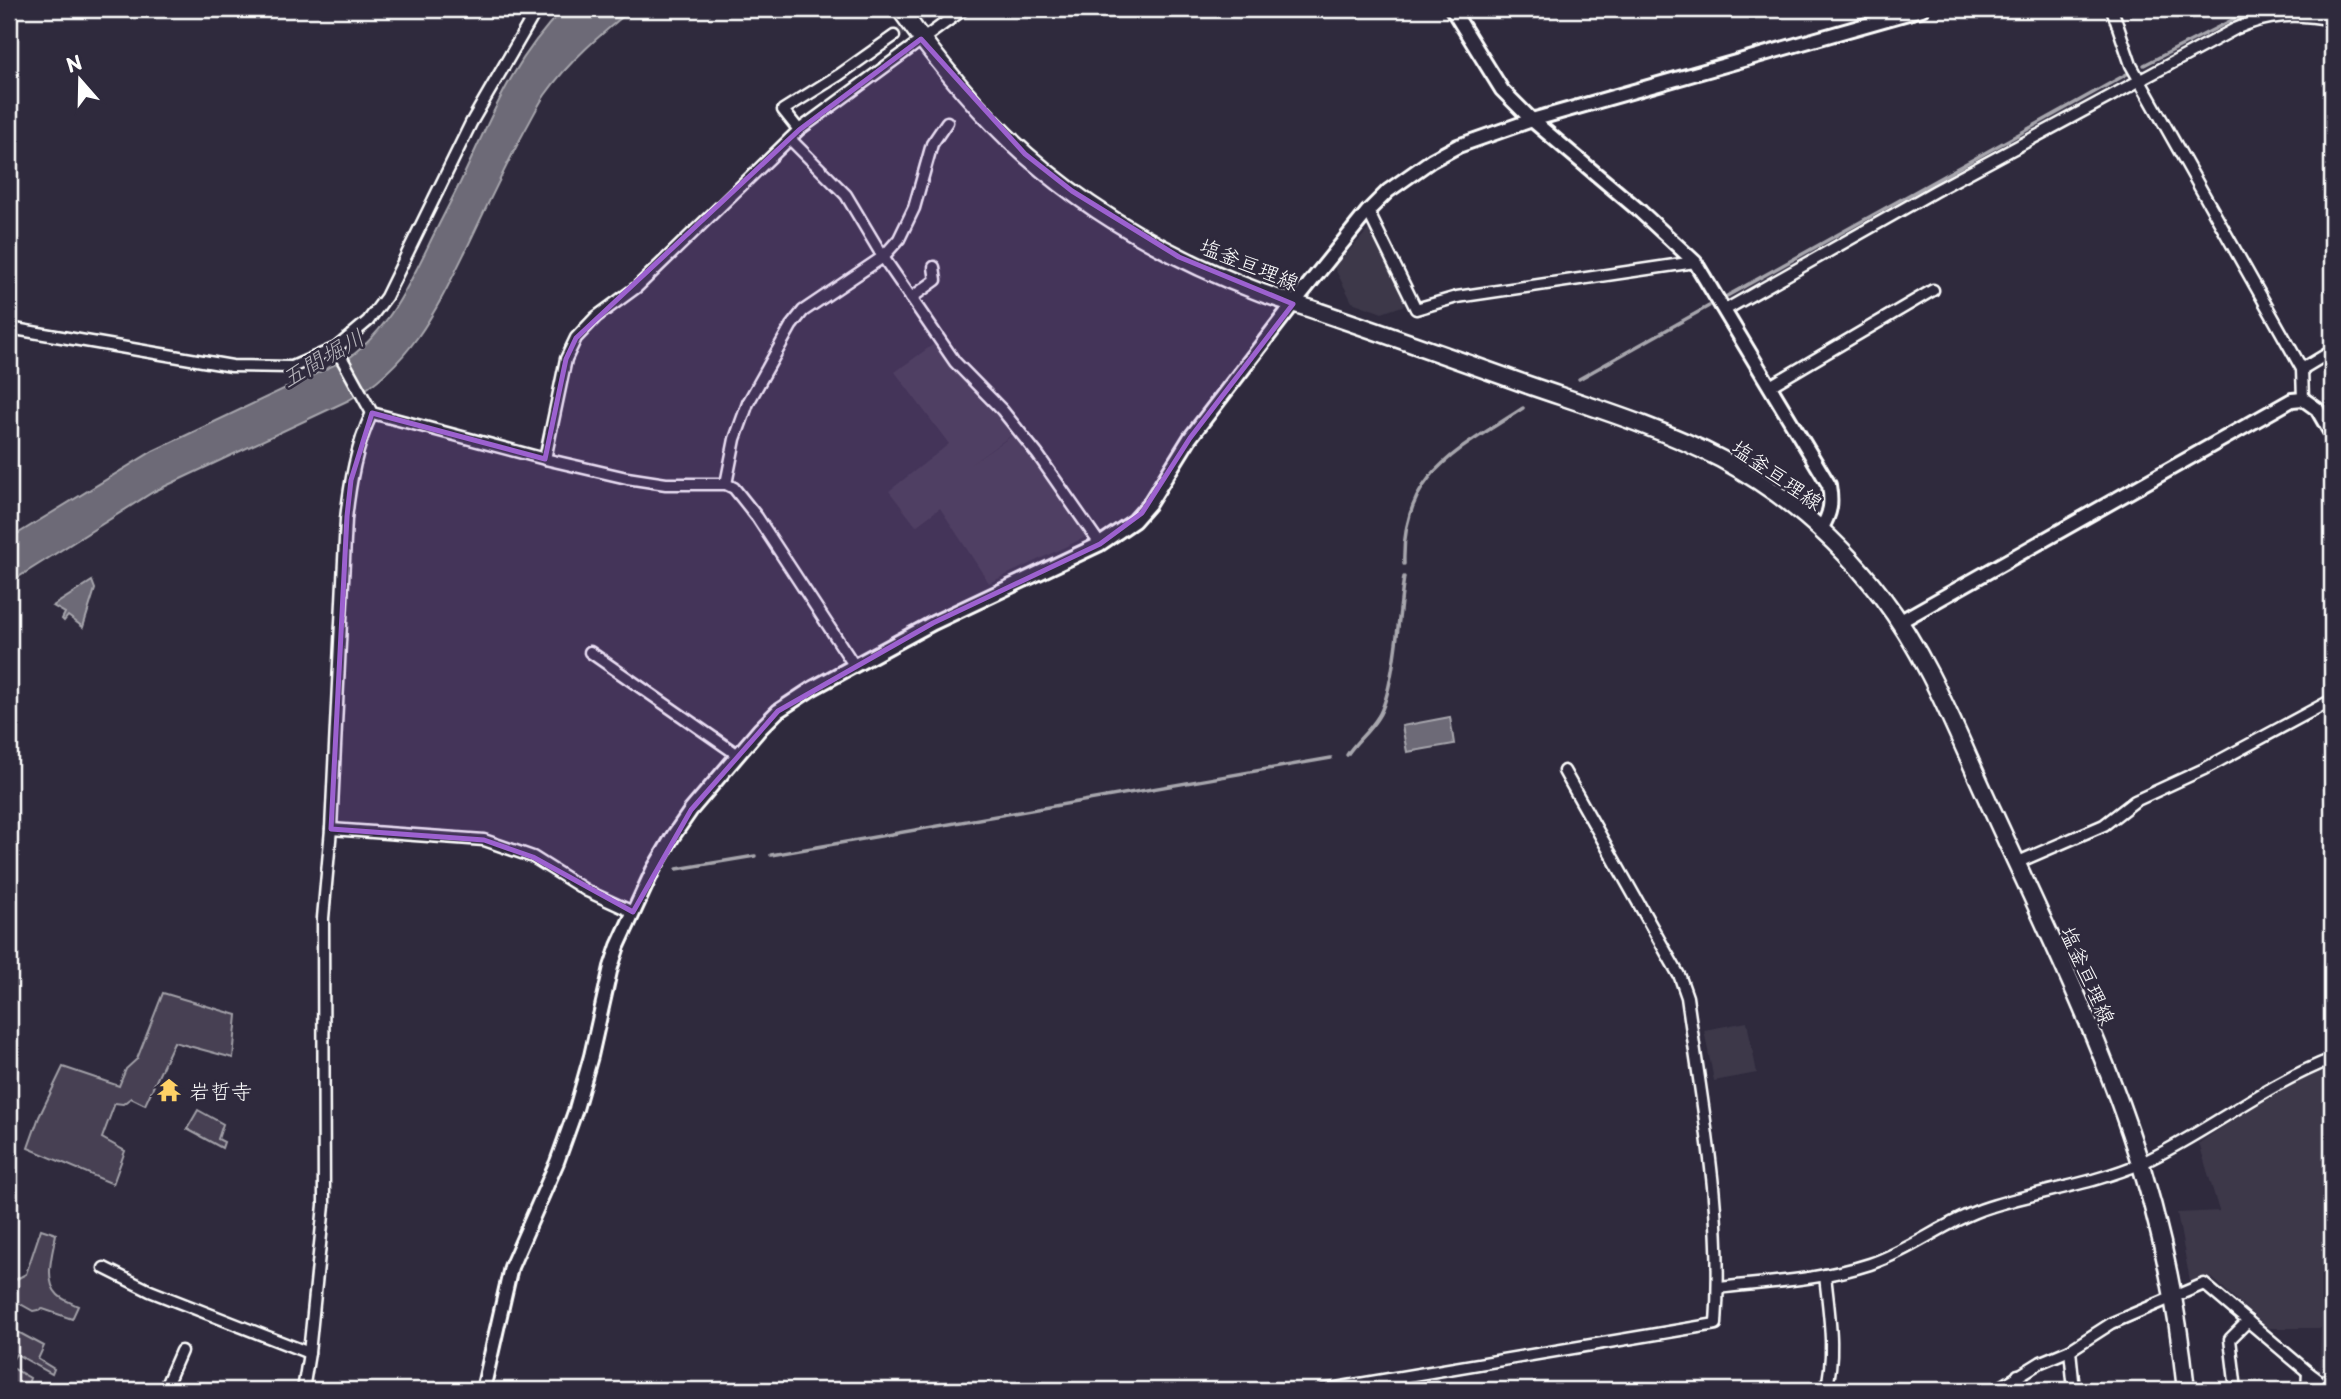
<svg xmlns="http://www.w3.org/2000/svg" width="2341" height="1399" viewBox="0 0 2341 1399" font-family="'Playpen Sans','Klee One',sans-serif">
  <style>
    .built { fill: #3c3749 }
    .green { fill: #464152; stroke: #a2a0a8; stroke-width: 2 }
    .water { fill: #6d6a77; stroke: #a7a6ad; stroke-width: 2 }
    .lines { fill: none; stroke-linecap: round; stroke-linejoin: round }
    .stream { stroke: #a7a6ad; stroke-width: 3.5 }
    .minor-tunnel { stroke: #443f50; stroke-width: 10; stroke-dasharray: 10 5; stroke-linecap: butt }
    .minor-casing { stroke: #fff; stroke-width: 15 }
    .tertiary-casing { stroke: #fff; stroke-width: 18 }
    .primary-casing { stroke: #fff; stroke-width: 21 }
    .minor { stroke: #2f2a3d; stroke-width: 10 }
    .tertiary { stroke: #2f2a3d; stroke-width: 12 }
    .primary { stroke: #2f2a3d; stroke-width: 16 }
    .marked { fill: #9c61cf; fill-opacity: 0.2; stroke: #9c61cf; stroke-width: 5; stroke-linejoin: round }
    .labels { text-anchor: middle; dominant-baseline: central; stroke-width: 5; stroke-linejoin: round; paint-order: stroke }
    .street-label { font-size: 21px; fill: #fff; stroke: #2f2a3d }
    .poi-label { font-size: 21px; fill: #fff; stroke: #2f2a3d; text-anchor: start }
    .water-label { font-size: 23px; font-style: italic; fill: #b6b4bb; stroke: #2f2a3d }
  </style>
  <rect width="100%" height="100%" fill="#2f2a3d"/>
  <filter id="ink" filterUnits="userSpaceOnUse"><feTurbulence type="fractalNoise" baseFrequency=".0143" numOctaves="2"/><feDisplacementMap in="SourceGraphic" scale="14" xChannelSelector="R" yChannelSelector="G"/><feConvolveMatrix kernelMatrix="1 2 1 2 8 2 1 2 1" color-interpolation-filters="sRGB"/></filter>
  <g filter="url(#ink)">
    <g class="built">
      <polygon points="1371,227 1408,304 1382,313 1352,302 1334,267"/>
      <polygon points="938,341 1016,432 968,466 1016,433 1090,535 989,583 940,508 916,526 889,491 949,444 895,372"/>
      <polygon points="1747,1022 1757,1073 1714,1081 1704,1030"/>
      <polygon points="2332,1068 2332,1378 2319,1369 2321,1328 2268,1328 2212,1278 2190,1281 2177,1213 2219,1211 2199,1143 2272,1094 2305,1078"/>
    </g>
    <g class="green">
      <polygon points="163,993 237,1015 233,1058 174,1042 145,1105 131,1098 123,1104 115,1103 102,1138 125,1151 113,1184 28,1148 39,1117 63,1067 119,1086 126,1069 137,1059"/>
      <polygon points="198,1110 223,1124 218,1139 224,1142 222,1148 187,1129"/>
      <path d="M41,1229L56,1234C53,1252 43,1280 58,1295C63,1300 72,1303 78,1306L72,1319L43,1309L33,1311L15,1301H9V1283L26,1274Z"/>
      <polygon points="9,1313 11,1313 16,1331 44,1346 38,1359 54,1369 52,1374 16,1354 9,1365"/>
      <polygon points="9,1366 30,1378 26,1390 9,1390"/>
    </g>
    <g class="water">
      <path d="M563,9H632C600,35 569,61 545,95C537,107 531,120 524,132C503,171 484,212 465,252C435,313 410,365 349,400L153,492L9,583V539L153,451L349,358C390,328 411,281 433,236C442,218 451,201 460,183C491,118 511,62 563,9Z"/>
      <polygon points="92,581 95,589 83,627 68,616 64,621 62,619 65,613 53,606"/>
      <polygon points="1450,717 1454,744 1407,752 1402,726"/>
    </g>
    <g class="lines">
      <g class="stream">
        <polyline points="2321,9 2332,11"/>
        <polyline points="2144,65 2232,20 2269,9"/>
        <polyline points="1727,296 2127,74"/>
        <polyline points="1579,379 1709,306"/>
        <path d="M1404,564C1401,474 1456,452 1523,408"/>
        <path d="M1347,755C1356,741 1369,732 1378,717C1394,693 1399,610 1404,577"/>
        <polyline points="771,855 1331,758"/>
        <polyline points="677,869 755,856"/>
      </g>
      <polyline class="minor-tunnel" points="894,36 928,11"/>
      <g class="minor-casing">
        <g id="minor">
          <polyline points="2112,9 2131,65 2302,369 2303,399"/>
          <polyline points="928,11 932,9"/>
          <polyline points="799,130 783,110 839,75 894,36"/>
          <polyline points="790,139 846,195 883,257 955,362 1002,410 1038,455 1100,544"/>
          <polyline points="1368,211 1416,309 1457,297 1695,262"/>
          <polyline points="911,298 936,280 934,267"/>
          <path d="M1725,310L1935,191L2235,29C2268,14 2297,13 2332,20"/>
          <polyline points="9,328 232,366 292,367 336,348 368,321 386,297 471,123 537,9"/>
          <polyline points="336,348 372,413 545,459 566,359 576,338 596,317 637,287 799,130 964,9"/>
          <polyline points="2302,369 2332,351"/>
          <polyline points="1770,386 1933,290"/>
          <polyline points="545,459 627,478 666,484 726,484 734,488 757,517 854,665"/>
          <polyline points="726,484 735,439 748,403 791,326 803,311 883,257 899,239 914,208 932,144 947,122"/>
          <polyline points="590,652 738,755"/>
          <polyline points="331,829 484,840 533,857 587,891 633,912"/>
          <polyline points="2016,863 2104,825 2135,801 2204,769 2332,700"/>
          <polyline points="104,1268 150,1291 309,1353"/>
          <path d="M1825,1275C1829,1314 1836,1353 1826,1390"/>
          <path d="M1718,1288C1769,1282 1821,1280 1870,1264C1912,1250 1947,1220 1989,1207C2039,1191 2094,1184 2142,1163C2208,1132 2264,1085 2332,1059"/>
          <polyline points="2070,1350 2074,1390"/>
          <polyline points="2018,1375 2019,1390"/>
          <polyline points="164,1390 181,1351"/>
          <path d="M303,1390L309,1353L324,1205L323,918L331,829L346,519C350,483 356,446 372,413"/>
          <path d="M1324,1390L1716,1324C1724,1214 1702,1105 1687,997L1680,977L1564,771"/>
          <polyline points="1996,1390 2041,1362 2070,1350 2112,1323 2204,1284 2308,1372 2332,1390"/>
          <polyline points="2236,1390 2230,1339 2248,1321"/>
          <polyline points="2307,1390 2308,1372"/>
        </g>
      </g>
      <g class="tertiary-casing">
        <g id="tertiary">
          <path d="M1452,9L1502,90L1532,120L1641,212L1695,262L1829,485C1832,503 1831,513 1821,529"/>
          <polyline points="1899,622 2292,400 2303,399 2317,409 2332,435"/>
          <polyline points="483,1390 511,1267 557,1162 576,1109 591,1056 611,967 618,946 653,870 673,836 691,810 760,729 778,711 813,688 933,623 1100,544 1134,521 1149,504 1190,438 1293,304 1368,211 1388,191 1432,160 1458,146 1532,120 1922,9"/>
        </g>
      </g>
      <g class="primary-casing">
        <path id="primary" d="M900,9C937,61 978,112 1026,155C1094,215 1177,261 1262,293C1281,300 1301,305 1320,312C1391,336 1461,361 1531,386C1595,408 1661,428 1721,459C1784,493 1839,540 1882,597C1931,661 1960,742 1994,814C2042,919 2093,1023 2130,1132C2159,1215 2177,1302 2186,1390"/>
      </g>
      <use href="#minor" class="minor"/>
      <use href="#tertiary" class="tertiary"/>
      <use href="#primary" class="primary"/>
    </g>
  </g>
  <path class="marked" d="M921,39L1025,154L1072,191L1179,257L1293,304L1190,438L1142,513L1100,544L933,623L778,711L691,810L633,912L533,857L484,840L331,829L347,516L351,480L372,413L545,459L566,359L576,338L799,130Z"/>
  <defs>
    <g id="temple-bare" transform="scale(1.89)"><path d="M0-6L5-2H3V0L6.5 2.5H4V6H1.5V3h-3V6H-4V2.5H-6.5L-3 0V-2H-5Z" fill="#ffd166" stroke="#2f2a3d" stroke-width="2.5" paint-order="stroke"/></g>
  </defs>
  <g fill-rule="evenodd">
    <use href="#temple-bare" x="169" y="1090"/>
  </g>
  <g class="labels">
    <g class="street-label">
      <text transform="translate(1250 263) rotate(22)">塩釜亘理線</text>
      <text transform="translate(1778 474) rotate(35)">塩釜亘理線</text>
      <text transform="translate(2089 975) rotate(66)">塩釜亘理線</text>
    </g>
    <g class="poi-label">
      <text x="189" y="1090">岩哲寺</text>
    </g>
    <g class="water-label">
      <text transform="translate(322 357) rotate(-30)">五間堀川</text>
    </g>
  </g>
  <rect width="2341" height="1399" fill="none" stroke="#2f2a3d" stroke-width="35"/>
  <rect x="18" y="18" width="2306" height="1364" fill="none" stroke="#fff" stroke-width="2.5" filter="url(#ink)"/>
  <g transform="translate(80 80) rotate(340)" stroke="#2f2a3d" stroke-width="5" paint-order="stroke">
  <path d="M0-5L12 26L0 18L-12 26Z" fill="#ffffff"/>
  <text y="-10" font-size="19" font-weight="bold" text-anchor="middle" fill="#ffffff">N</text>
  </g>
</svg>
